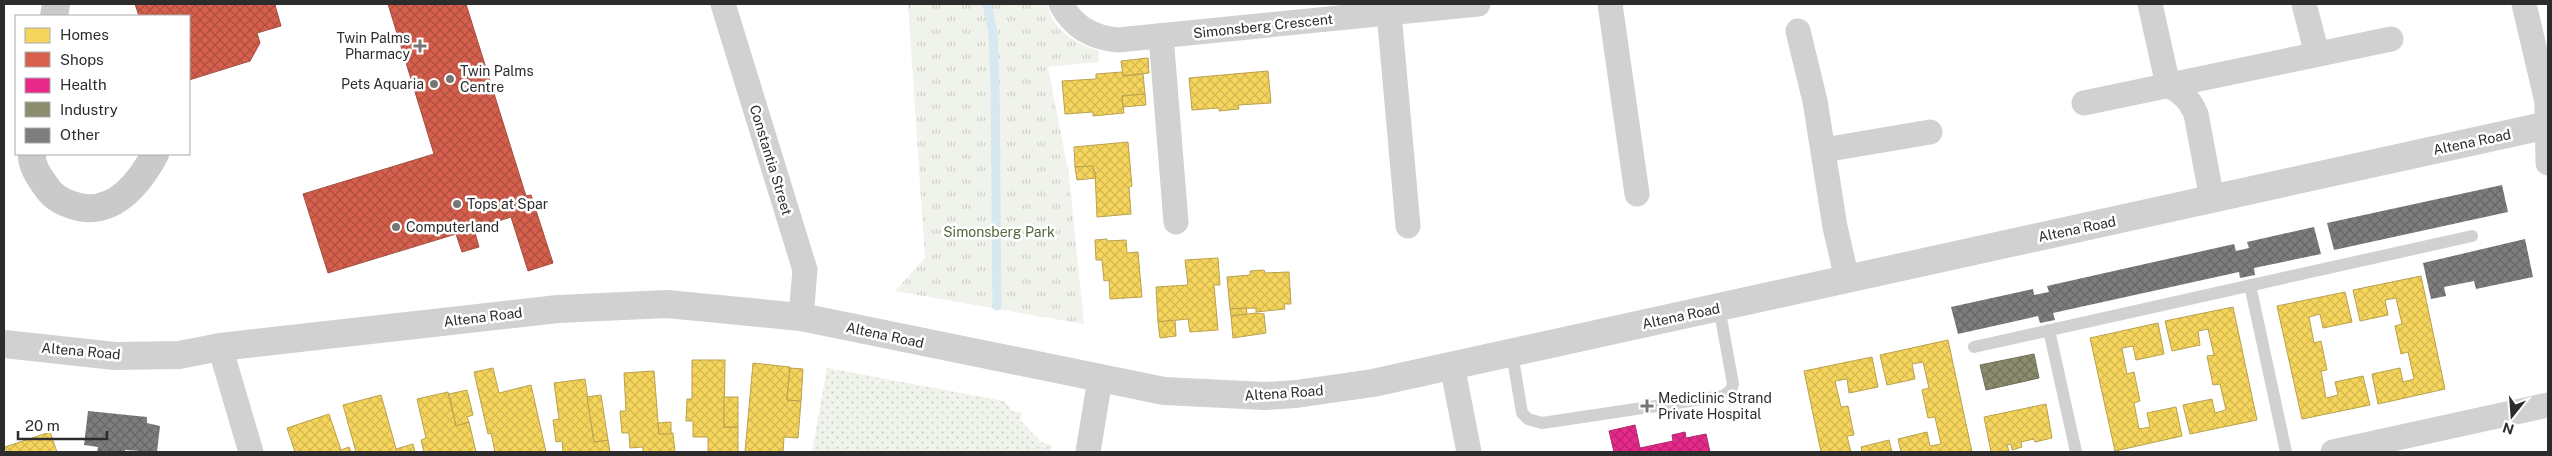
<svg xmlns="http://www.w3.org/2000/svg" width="2552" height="456" viewBox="0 0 2552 456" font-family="'Public Sans',sans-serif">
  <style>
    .grass { fill: url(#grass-tufts) }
    .park { fill: url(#park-dots) }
    .homes { fill: url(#homes-cross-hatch); stroke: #b9a24e }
    .shops { fill: url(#shops-cross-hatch); stroke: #a35043 }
    .health { fill: url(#health-cross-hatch); stroke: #af2a6e }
    .industry { fill: url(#industry-cross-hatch); stroke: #6f6f5a }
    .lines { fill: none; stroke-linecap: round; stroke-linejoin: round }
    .stream { stroke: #d7e8f0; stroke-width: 9 }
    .building { fill: url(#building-cross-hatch) }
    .service { stroke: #d1d1d1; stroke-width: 12 }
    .minor { stroke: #d1d1d1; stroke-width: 25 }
    .tertiary { stroke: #d1d1d1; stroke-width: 28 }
    .secondary { stroke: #cacaca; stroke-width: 28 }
    .poi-dot { fill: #767676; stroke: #fff; stroke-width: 2 }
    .labels { text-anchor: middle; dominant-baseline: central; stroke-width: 5; stroke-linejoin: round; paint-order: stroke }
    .street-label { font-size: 14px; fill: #2c2c2c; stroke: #fff }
    .poi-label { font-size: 14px; fill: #2c2c2c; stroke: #fff; text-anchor: start }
    .park-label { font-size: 14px; fill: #52673b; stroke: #fff }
  </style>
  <defs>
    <pattern id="grass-tufts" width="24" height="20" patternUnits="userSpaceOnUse" patternTransform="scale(1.25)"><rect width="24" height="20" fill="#f0f3eb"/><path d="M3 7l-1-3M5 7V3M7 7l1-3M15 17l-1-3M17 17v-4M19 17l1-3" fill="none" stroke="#ced0ca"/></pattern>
    <pattern id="park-dots" width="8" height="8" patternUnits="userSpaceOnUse" patternTransform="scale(1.25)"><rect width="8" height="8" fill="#f0f3eb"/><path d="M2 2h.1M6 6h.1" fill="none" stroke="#ced0ca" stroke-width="1.8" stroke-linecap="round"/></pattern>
    <pattern id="homes-cross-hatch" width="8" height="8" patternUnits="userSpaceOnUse" patternTransform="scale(1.25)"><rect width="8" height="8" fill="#f6d55c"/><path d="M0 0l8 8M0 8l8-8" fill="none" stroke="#d3b750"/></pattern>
    <pattern id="shops-cross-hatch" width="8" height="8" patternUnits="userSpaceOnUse" patternTransform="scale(1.25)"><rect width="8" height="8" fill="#d6604d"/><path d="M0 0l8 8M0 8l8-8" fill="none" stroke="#ae4f40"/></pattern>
    <pattern id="health-cross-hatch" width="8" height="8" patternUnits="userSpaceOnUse" patternTransform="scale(1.25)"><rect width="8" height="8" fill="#e7298a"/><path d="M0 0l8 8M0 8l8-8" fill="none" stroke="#bb2371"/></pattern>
    <pattern id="industry-cross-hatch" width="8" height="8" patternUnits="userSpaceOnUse" patternTransform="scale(1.25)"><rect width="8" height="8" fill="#8c8c6e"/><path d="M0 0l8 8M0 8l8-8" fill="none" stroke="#73735b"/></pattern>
    <pattern id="building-cross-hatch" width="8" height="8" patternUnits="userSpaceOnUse" patternTransform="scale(1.25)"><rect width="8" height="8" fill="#7d7d7d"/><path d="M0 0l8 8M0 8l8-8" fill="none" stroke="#676767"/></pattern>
  </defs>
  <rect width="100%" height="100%" fill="#fff"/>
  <path class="grass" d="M908,4H1047C1053,30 1075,43 1099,51V62L1048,67L1069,175L1084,324L895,291L925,258Z"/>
  <polygon class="park" points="827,368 1004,401 1012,411 1022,413 1020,420 1041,442 1052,445 1051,451 1056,452 812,452"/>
  <g class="homes">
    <polygon points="1148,58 1149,73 1123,76 1121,61"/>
    <polygon points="1268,71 1271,103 1238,105 1239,109 1219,111 1219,108 1192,110 1189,78"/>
    <polygon points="1122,72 1123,76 1143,74 1145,94 1122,96 1124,113 1093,116 1093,112 1065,114 1062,81 1096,79 1096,74"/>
    <polygon points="1145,94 1146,105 1123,107 1122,96"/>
    <polygon points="1128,142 1132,186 1129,187 1131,214 1097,217 1095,172 1092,166 1075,167 1074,147"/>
    <polygon points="1092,166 1096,178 1077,180 1075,167"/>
    <polygon points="1107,239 1107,241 1126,240 1127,253 1138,252 1142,297 1110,299 1109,280 1104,281 1102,260 1096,260 1095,240"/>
    <polygon points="1218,258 1220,285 1214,285 1218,330 1190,332 1188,319 1158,322 1156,287 1188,285 1185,260"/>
    <polygon points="1264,270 1265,273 1289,272 1291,304 1284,304 1285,309 1256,312 1256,308 1230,309 1227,277 1250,275 1250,271"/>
    <polygon points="2421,276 2445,389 2378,404 2372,374 2400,368 2403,382 2414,379 2408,352 2401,354 2395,326 2402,324 2396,298 2385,300 2388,315 2360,321 2353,290"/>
    <polygon points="2345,292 2352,322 2323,328 2320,314 2309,317 2314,343 2321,341 2327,370 2321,371 2326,398 2338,395 2335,382 2363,376 2370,405 2302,419 2277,306"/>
    <polygon points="2233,307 2257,420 2190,434 2183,405 2212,399 2215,413 2226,410 2220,384 2213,385 2207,356 2214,355 2208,329 2198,331 2200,345 2172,351 2165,321"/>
    <polygon points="1246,308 1247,314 1231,316 1230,309"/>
    <polygon points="1256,313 1264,314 1266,333 1233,338 1231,316"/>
    <polygon points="1175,320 1176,336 1160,338 1158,322"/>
    <polygon points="2158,323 2164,354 2136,360 2133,346 2122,348 2127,374 2134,372 2140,401 2134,403 2139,429 2150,427 2147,413 2176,407 2182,436 2115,451 2090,338"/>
    <polygon points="1948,340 1972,452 1901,452 1898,439 1927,432 1930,446 1941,444 1935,417 1928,418 1922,390 1929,388 1923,362 1912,364 1915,379 1887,385 1880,355"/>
    <polygon points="1872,357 1878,387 1849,393 1847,379 1835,381 1841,407 1848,406 1854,435 1847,436 1851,452 1821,452 1804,371"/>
    <polygon points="692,360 725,360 724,427 738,427 738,452 708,452 708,437 693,437 693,421 686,421 687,399 692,399"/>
    <polygon points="753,363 790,367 787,400 801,401 798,438 784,437 783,452 745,452"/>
    <polygon points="493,368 499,393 531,385 546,452 495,452 491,433 488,434 474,372"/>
    <polygon points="790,368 803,369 801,401 787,400"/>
    <polygon points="654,371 659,434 673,433 675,452 643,452 643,447 630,448 629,433 622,433 620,411 626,411 624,373"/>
    <polygon points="585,379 594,442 608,440 610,452 563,452 562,441 556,442 553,420 559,419 554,383"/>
    <polygon points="467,390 473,415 467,417 469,422 456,426 449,394"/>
    <polygon points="448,392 456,426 469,422 476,452 424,452 421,440 426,438 417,399"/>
    <polygon points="381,395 397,452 356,452 343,405"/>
    <polygon points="601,395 608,440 594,442 587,397"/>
    <rect x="724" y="397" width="14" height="30"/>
    <polygon points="2046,404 2052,438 2035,442 2034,439 2021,442 2022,447 2012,450 2011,444 2007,445 2009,451 1991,452 1984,417"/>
    <polygon points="329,414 341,450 349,447 351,452 295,452 287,428"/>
    <polygon points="671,422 671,434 659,434 658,423"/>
    <polygon points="50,432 57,452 7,452 5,447"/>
    <polygon points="1889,440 1892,452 1862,452 1861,447"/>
    <polygon points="413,444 415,452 397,452 396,449"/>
  </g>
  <g class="shops">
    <polygon points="135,4 279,4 275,5 281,26 257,33 260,43 250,61 189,80 189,16 139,16"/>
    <polygon points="388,4 466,4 526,196 531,195 553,263 528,271 511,217 474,229 479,247 462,252 456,234 328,273 303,194 434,154"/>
  </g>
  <polygon class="health" points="1635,425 1640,448 1673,441 1672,435 1685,432 1686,438 1706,434 1710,452 1614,452 1609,431"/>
  <polygon class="industry" points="2034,354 2039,378 1986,390 1980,365"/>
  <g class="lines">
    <polyline class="stream" points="987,4 993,32 995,86 997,306"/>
  </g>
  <g class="building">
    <polygon points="2502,185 2508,212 2334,250 2327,223"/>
    <polygon points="2314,227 2321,254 2254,268 2255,275 2240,278 2239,272 2053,313 2055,320 2040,323 2038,316 1958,334 1951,307 2033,289 2034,295 2049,292 2047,286 2234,244 2236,251 2249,248 2247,242"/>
    <polygon points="2525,239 2533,277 2476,289 2474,281 2444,287 2446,296 2431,299 2423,263"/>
    <polygon points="88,411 147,417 147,423 160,426 157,452 125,450 125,452 97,452 98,447 84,445"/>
  </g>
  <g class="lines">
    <g class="service">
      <polyline points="2250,285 2286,452"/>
      <polyline points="2049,330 2076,452"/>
      <polyline points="1974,347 2472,236"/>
      <polyline points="1512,353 1522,413 1528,419 1542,423 1723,396 1731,390 1733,384 1719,307"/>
    </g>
    <g class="minor">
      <polyline points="723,4 805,270 801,317"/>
      <path d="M1061,4C1073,27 1093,38 1118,40L1478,4"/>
      <polyline points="1610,4 1637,194"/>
      <path d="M2150,4L2168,85C2182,92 2190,100 2196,114L2212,199"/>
      <polyline points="2304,4 2317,54"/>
      <polyline points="2524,4 2547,102 2548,163"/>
      <polyline points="1389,13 1408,226"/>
      <polyline points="1798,31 1815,101 1835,227 1847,279"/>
      <polyline points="1161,36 1176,222"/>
      <polyline points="2084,103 2391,39"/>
      <polyline points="1824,150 1930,132"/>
      <polyline points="220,347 251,452"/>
      <polyline points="1452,365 1469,452"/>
      <polyline points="1088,452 1100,379"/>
      <polyline points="2333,452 2548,405"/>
    </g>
    <polyline class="tertiary" points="4,344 115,356 179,355 220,347 558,309 667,304 801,317 1164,391 1265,396 1296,394 1373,383 2548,125"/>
    <g class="secondary">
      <polyline points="54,16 56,4"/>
      <path d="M32,154C31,164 39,177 45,185C52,196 60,201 72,205C111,219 139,184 155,154"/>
    </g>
  </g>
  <g class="poi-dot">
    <path d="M417.5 38.5h5v5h5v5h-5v5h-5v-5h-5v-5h5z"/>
    <circle cx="450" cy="79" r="5"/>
    <circle cx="434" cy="84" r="5"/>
    <circle cx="457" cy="204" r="5"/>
    <circle cx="396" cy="227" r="5"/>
    <path d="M1644.5 398.5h5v5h5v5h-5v5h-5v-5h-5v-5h5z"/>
  </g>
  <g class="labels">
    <g class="street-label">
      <text transform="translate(1263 26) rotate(-6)">Simonsberg Crescent</text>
      <text transform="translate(2472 142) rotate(-12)">Altena Road</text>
      <text transform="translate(771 160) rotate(73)">Constantia Street</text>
      <text transform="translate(2077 229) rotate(-12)">Altena Road</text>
      <text transform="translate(1681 316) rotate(-12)">Altena Road</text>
      <text transform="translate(483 317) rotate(-7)">Altena Road</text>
      <text transform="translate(885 335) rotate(12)">Altena Road</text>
      <text transform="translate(81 351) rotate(5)">Altena Road</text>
      <text transform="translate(1284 393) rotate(-4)">Altena Road</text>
    </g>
    <g class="poi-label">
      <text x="410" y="38" text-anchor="end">Twin Palms<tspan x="410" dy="16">Pharmacy</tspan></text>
      <text x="460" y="71">Twin Palms<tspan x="460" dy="16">Centre</tspan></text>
      <text x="424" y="84" text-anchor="end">Pets Aquaria</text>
      <text x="467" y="204">Tops at Spar</text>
      <text x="406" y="227">Computerland</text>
      <text x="1658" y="398">Mediclinic Strand<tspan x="1658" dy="16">Private Hospital</tspan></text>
    </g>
    <g class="park-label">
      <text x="999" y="232">Simonsberg Park</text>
    </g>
  </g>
  <rect width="2552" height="456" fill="none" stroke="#2c2c2c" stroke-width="10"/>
  <rect x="15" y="15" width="175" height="140" fill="#ffffff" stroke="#ababab"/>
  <rect x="25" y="28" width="25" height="15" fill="#f6d55c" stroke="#ababab"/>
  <text x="60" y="40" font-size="15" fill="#2c2c2c">Homes</text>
  <rect x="25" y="52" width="25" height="15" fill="#d6604d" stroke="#ababab"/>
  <text x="60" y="65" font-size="15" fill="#2c2c2c">Shops</text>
  <rect x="25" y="78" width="25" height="15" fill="#e7298a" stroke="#ababab"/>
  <text x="60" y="90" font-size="15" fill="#2c2c2c">Health</text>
  <rect x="25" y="102" width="25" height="15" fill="#8c8c6e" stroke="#ababab"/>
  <text x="60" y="115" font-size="15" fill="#2c2c2c">Industry</text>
  <rect x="25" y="128" width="25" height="15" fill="#7d7d7d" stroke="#ababab"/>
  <text x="60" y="140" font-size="15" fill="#2c2c2c">Other</text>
  <g transform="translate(2512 416) rotate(197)" stroke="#ffffff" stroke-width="4" paint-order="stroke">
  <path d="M0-4L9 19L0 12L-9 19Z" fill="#2c2c2c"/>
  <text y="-8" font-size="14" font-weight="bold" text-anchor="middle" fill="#2c2c2c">N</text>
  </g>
  <path d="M18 431v8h89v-8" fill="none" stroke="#2c2c2c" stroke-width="2.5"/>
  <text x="25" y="431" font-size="15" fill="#2c2c2c" stroke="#ffffff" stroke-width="4" paint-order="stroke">20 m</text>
</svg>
